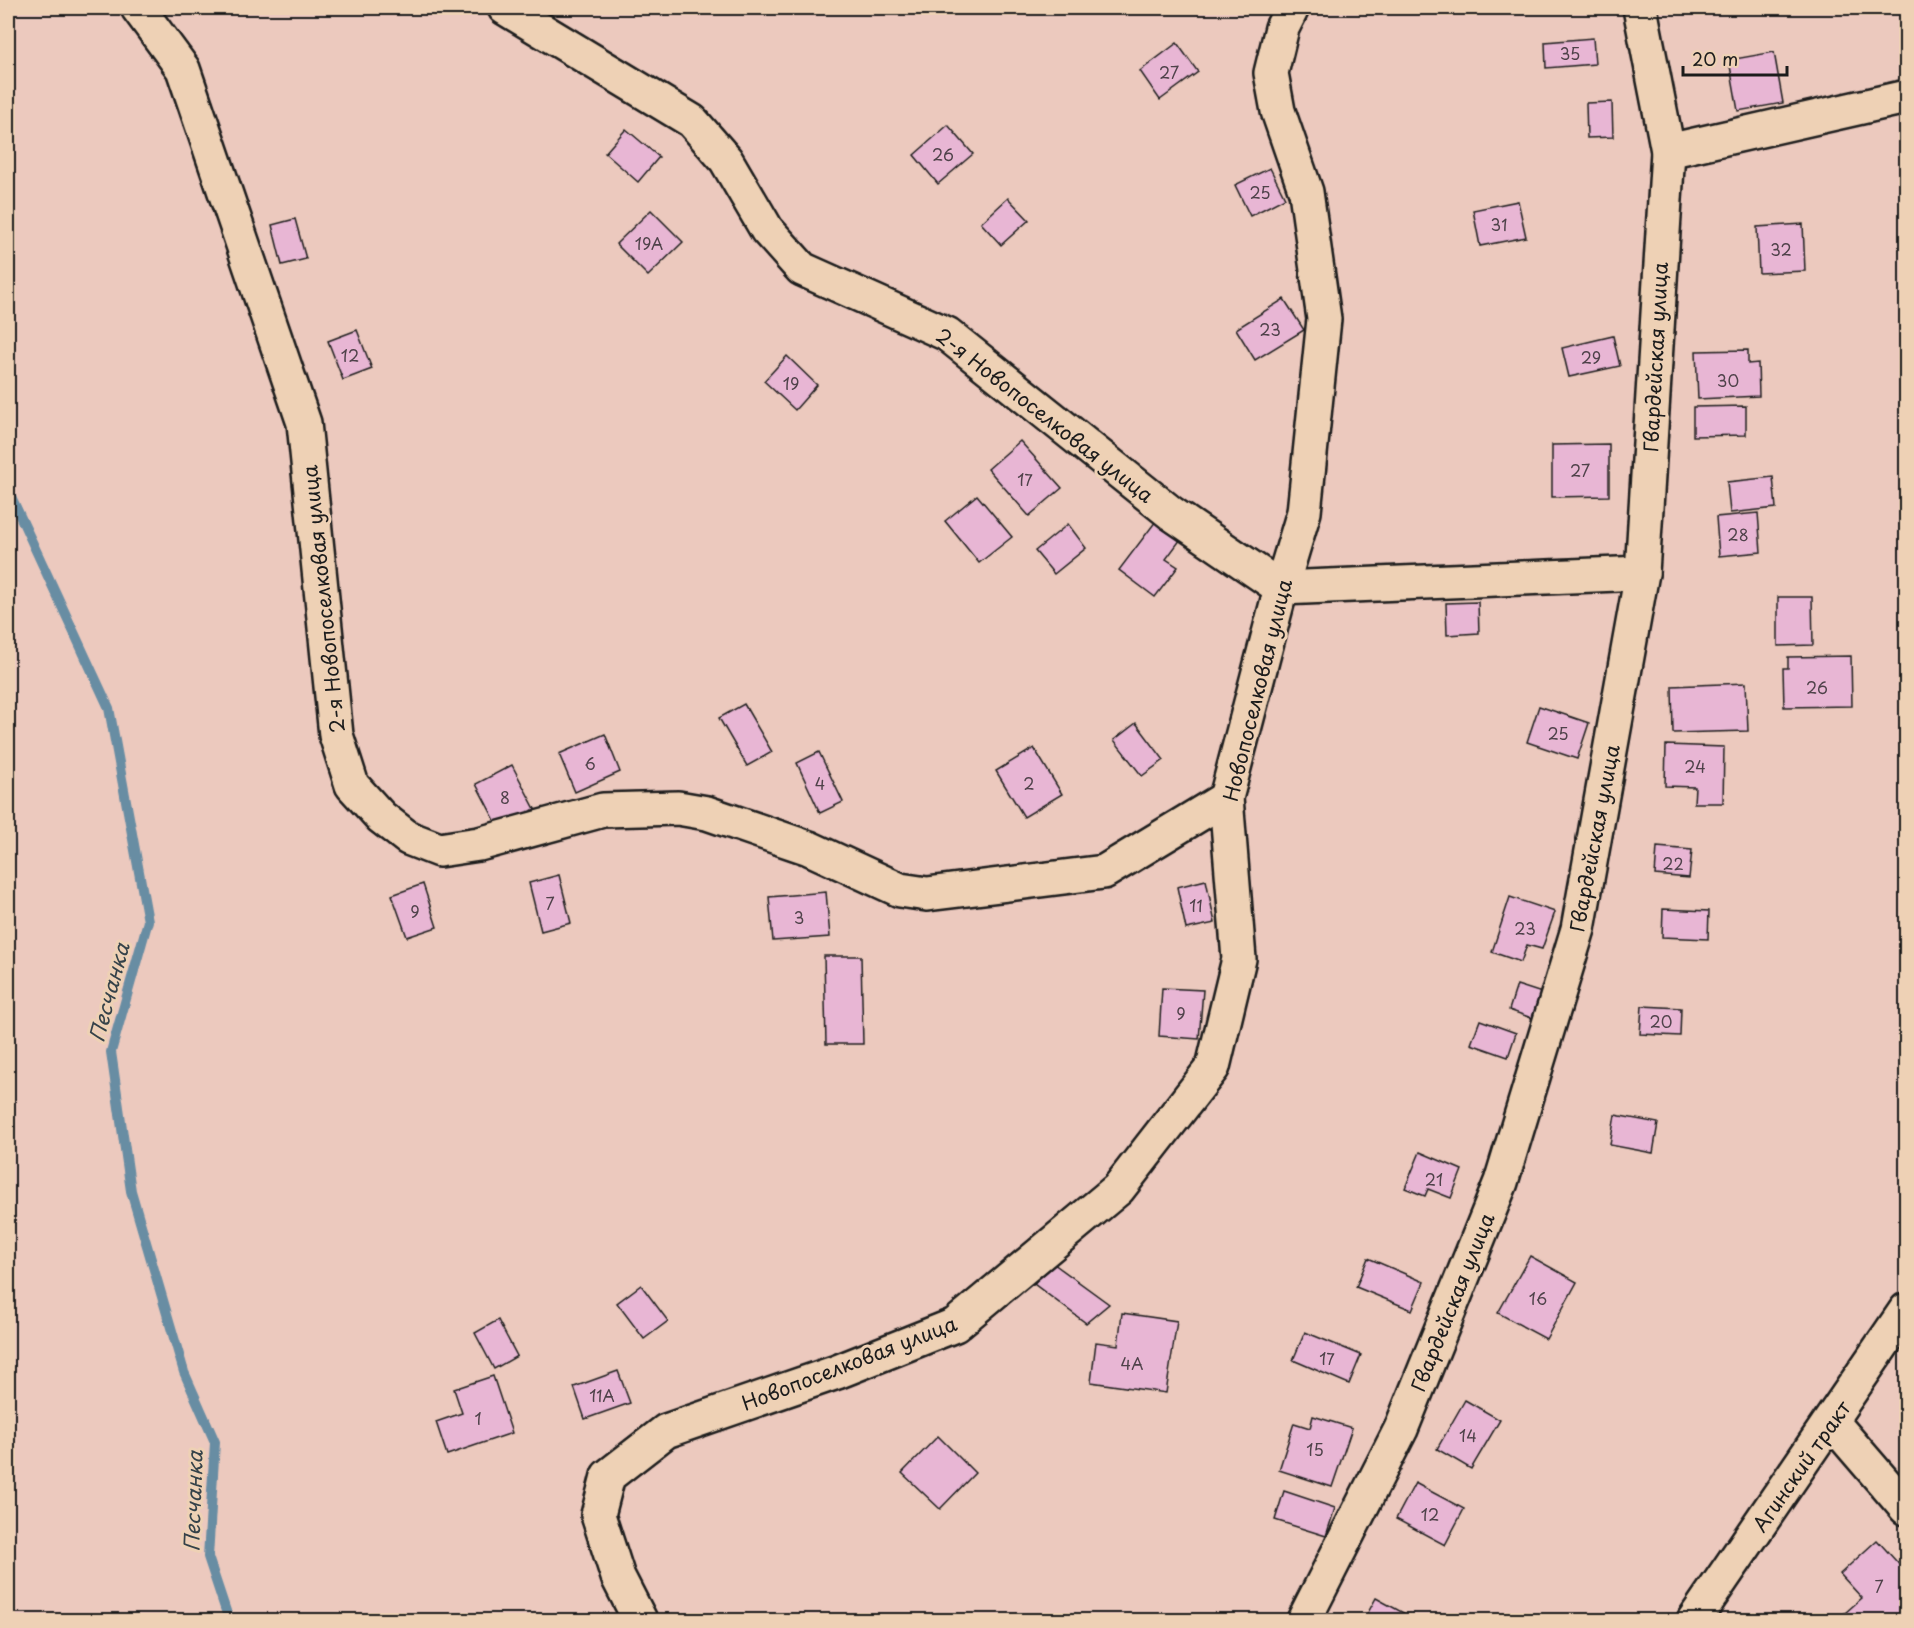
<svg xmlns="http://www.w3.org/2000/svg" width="1914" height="1628" viewBox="0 0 1914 1628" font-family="'Playpen Sans',sans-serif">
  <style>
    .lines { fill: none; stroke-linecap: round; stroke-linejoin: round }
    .stream { stroke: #688da3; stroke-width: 10 }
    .building { fill: #e8b6d4; stroke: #1c1c1c; stroke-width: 1.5 }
    .minor-casing { stroke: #1c1c1c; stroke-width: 38 }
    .highway-casing { stroke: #1c1c1c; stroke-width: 38 }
    .minor { stroke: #eed1b5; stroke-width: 33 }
    .highway { stroke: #eed1b5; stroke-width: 33 }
    .labels { text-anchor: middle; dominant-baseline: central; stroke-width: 6; stroke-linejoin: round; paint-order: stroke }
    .number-label { font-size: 16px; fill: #4f424a }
    .street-label { font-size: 20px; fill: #1c1c1c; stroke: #eed1b5 }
    .water-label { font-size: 21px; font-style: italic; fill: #354249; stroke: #eed1b5 }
  </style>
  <rect width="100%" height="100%" fill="#ecc9be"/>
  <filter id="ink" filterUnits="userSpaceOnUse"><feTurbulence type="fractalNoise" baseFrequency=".0167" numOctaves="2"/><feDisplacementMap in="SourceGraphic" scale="12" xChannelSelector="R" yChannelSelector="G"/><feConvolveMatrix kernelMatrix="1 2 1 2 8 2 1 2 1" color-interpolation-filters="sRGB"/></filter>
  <g filter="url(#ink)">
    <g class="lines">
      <polyline class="stream" points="8,490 109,708 148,921 111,1052 131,1191 184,1372 215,1442 208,1557 229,1620"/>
    </g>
    <g class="building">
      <polygon points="1593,38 1595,64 1546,68 1545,42"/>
      <polygon points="1177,43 1198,72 1160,100 1140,71"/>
      <polygon points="1774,52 1783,103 1738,111 1729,60"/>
      <polygon points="1612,102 1613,137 1587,138 1586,103"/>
      <polygon points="948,125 973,154 938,184 914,155"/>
      <polygon points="626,129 659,157 638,182 605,153"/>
      <polygon points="1270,168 1285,198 1250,216 1235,185"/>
      <polygon points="1008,198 1029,220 1001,245 981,223"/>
      <polygon points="1518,201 1526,237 1480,246 1473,210"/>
      <polygon points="651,210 683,242 648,276 616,244"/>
      <polygon points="295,219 306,259 282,265 272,225"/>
      <polygon points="1803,224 1805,271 1759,273 1757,227"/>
      <polygon points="1284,299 1304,330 1255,360 1236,329"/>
      <polygon points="357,330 372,369 343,380 328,341"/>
      <polygon points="1613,336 1620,366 1569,377 1562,348"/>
      <polygon points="1748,350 1748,364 1758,363 1759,396 1698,399 1696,351"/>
      <polygon points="787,356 817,385 795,410 764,381"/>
      <polygon points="1746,406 1746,435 1693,436 1693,407"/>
      <polygon points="1020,441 1062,488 1029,516 988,469"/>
      <polygon points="1609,444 1609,496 1552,497 1552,445"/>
      <polygon points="1773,477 1776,508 1730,513 1727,482"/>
      <polygon points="977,495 1012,537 979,563 945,521"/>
      <polygon points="1758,513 1761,552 1719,556 1716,517"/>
      <polygon points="1156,521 1181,539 1166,559 1178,567 1155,597 1119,570"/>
      <polygon points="1068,524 1086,548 1054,574 1035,551"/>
      <polygon points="1778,597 1812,597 1813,645 1778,646"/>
      <polygon points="1478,602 1479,633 1447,635 1446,603"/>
      <polygon points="1851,656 1852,706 1784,707 1783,668 1788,668 1788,657"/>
      <polygon points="1746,683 1748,731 1673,733 1672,686"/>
      <polygon points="744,704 772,752 747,766 719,718"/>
      <polygon points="1539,706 1589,723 1577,759 1527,742"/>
      <polygon points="1136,723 1164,760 1142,776 1114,740"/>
      <polygon points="605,734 620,772 575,792 559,754"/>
      <polygon points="1666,745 1724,747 1723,803 1694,803 1695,787 1665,786"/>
      <polygon points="1034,748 1062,794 1024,817 996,771"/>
      <polygon points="819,752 843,802 820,813 797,763"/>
      <polygon points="512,765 535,809 499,828 476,784"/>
      <polygon points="1657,847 1692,850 1689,878 1655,875"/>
      <polygon points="559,875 571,923 541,931 529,883"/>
      <polygon points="1206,880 1215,923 1186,929 1177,887"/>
      <polygon points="423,884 437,927 407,937 392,895"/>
      <polygon points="826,892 830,937 773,941 769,897"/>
      <polygon points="1510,897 1555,912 1542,949 1527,945 1521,962 1492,952"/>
      <polygon points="1663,909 1709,911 1708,939 1662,937"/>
      <polygon points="824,956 861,956 863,1044 826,1044"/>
      <polygon points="1517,985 1548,995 1540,1021 1509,1010"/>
      <polygon points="1162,988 1203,990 1199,1039 1159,1036"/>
      <polygon points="1642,1006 1681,1008 1680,1036 1640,1034"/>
      <polygon points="1480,1020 1516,1033 1508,1057 1471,1044"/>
      <polygon points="1615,1115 1658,1123 1653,1153 1610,1145"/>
      <polygon points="1420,1152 1462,1170 1451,1198 1428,1189 1425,1196 1405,1188"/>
      <polygon points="1530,1256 1577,1282 1546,1339 1498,1313"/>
      <polygon points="1368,1258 1424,1282 1412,1310 1356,1287"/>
      <polygon points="1050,1261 1109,1304 1086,1323 1034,1284"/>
      <polygon points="641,1285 668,1321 644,1339 617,1303"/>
      <polygon points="1122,1313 1177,1321 1166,1393 1091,1382 1096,1342 1118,1345"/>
      <polygon points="498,1320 517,1356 494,1369 475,1333"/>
      <polygon points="1305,1332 1361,1355 1349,1384 1293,1360"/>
      <polygon points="618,1371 630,1403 585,1419 574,1387"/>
      <polygon points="493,1376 512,1433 447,1455 436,1422 462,1413 454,1389"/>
      <polygon points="1465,1400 1500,1420 1471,1469 1437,1449"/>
      <polygon points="1313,1416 1352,1428 1332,1487 1279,1470 1294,1423 1310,1428"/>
      <polygon points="938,1436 975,1473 940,1509 902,1473"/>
      <polygon points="1415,1483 1464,1509 1445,1545 1396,1519"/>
      <polygon points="1284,1491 1335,1508 1326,1536 1275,1520"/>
      <polygon points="1877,1540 1906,1572 1906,1616 1901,1620 1837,1620 1862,1598 1840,1574"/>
      <polygon points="1376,1598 1409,1616 1407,1620 1364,1620"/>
    </g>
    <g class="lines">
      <g class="minor-casing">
        <g id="minor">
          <polyline points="138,8 183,69 304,423 336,735 352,785 381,817 408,838 439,850 479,844 603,810 678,808 707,813 809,848 900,890 927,894 1104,872 1226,798"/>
          <polyline points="505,8 692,121 726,160 767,230 802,269 947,334 1171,513 1281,588 1642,573"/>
          <polyline points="1668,151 1906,97"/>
          <polyline points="1832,1422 1906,1508"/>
          <polyline points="640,1620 618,1577 598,1515 608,1476 666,1431 837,1372 955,1325 1118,1189 1213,1067 1239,959 1226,798 1281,588 1304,512 1324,319 1306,192 1278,111 1271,73 1282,28 1292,8"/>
          <polyline points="1304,1620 1401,1429 1501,1182 1578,929 1642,573 1668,151 1640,8"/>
        </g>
      </g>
      <g class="highway-casing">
        <polyline id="highway" points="1694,1620 1906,1310"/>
      </g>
      <use href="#minor" class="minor"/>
      <use href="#highway" class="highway"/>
    </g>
  </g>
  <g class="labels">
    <g class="number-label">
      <text x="1570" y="53">35</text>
      <text x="1169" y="72">27</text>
      <text x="943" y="154">26</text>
      <text x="1260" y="192">25</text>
      <text x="1499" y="224">31</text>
      <text x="649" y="243">19А</text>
      <text x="1781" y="249">32</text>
      <text x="1270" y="329">23</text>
      <text x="350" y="355">12</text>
      <text x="1591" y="357">29</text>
      <text x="1728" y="380">30</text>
      <text x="791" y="383">19</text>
      <text x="1580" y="470">27</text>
      <text x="1025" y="479">17</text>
      <text x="1738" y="534">28</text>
      <text x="1817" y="687">26</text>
      <text x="1558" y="733">25</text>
      <text x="590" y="763">6</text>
      <text x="1695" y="766">24</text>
      <text x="820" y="783">4</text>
      <text x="1029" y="783">2</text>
      <text x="505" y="797">8</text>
      <text x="1673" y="863">22</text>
      <text x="550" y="903">7</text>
      <text x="1196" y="905">11</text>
      <text x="415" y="911">9</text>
      <text x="799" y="917">3</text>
      <text x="1525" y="928">23</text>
      <text x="1181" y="1013">9</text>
      <text x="1661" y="1021">20</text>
      <text x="1434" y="1179">21</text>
      <text x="1538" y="1298">16</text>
      <text x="1327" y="1358">17</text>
      <text x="1132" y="1363">4А</text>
      <text x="602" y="1395">11А</text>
      <text x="478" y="1418">1</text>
      <text x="1468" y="1435">14</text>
      <text x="1315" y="1449">15</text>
      <text x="1430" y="1514">12</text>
      <text x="1879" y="1586">7</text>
    </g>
    <g class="street-label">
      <text transform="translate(1655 357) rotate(-87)">Гвардейская улица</text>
      <text transform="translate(1045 415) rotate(38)">2-я Новопоселковая улица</text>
      <text transform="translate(323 599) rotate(-96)">2-я Новопоселковая улица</text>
      <text transform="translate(1257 690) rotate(-76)">Новопоселковая улица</text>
      <text transform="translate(1594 838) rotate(-79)">Гвардейская улица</text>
      <text transform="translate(1452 1302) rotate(-68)">Гвардейская улица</text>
      <text transform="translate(849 1363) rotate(-21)">Новопоселковая улица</text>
      <text transform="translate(1801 1466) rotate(-55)">Агинский тракт</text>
    </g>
    <g class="water-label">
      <text transform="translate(108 992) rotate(-75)">Песчанка</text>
      <text transform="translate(192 1501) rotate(-88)">Песчанка</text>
    </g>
  </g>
  <rect width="1914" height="1628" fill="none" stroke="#eed1b5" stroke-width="30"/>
  <rect x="15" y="15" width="1884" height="1598" fill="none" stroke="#1c1c1c" stroke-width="2" filter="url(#ink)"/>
  <path d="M1683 66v9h104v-9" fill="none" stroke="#1c1c1c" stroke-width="3"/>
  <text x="1692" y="66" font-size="18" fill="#1c1c1c" stroke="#eed1b5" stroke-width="4.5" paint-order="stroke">20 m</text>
</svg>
